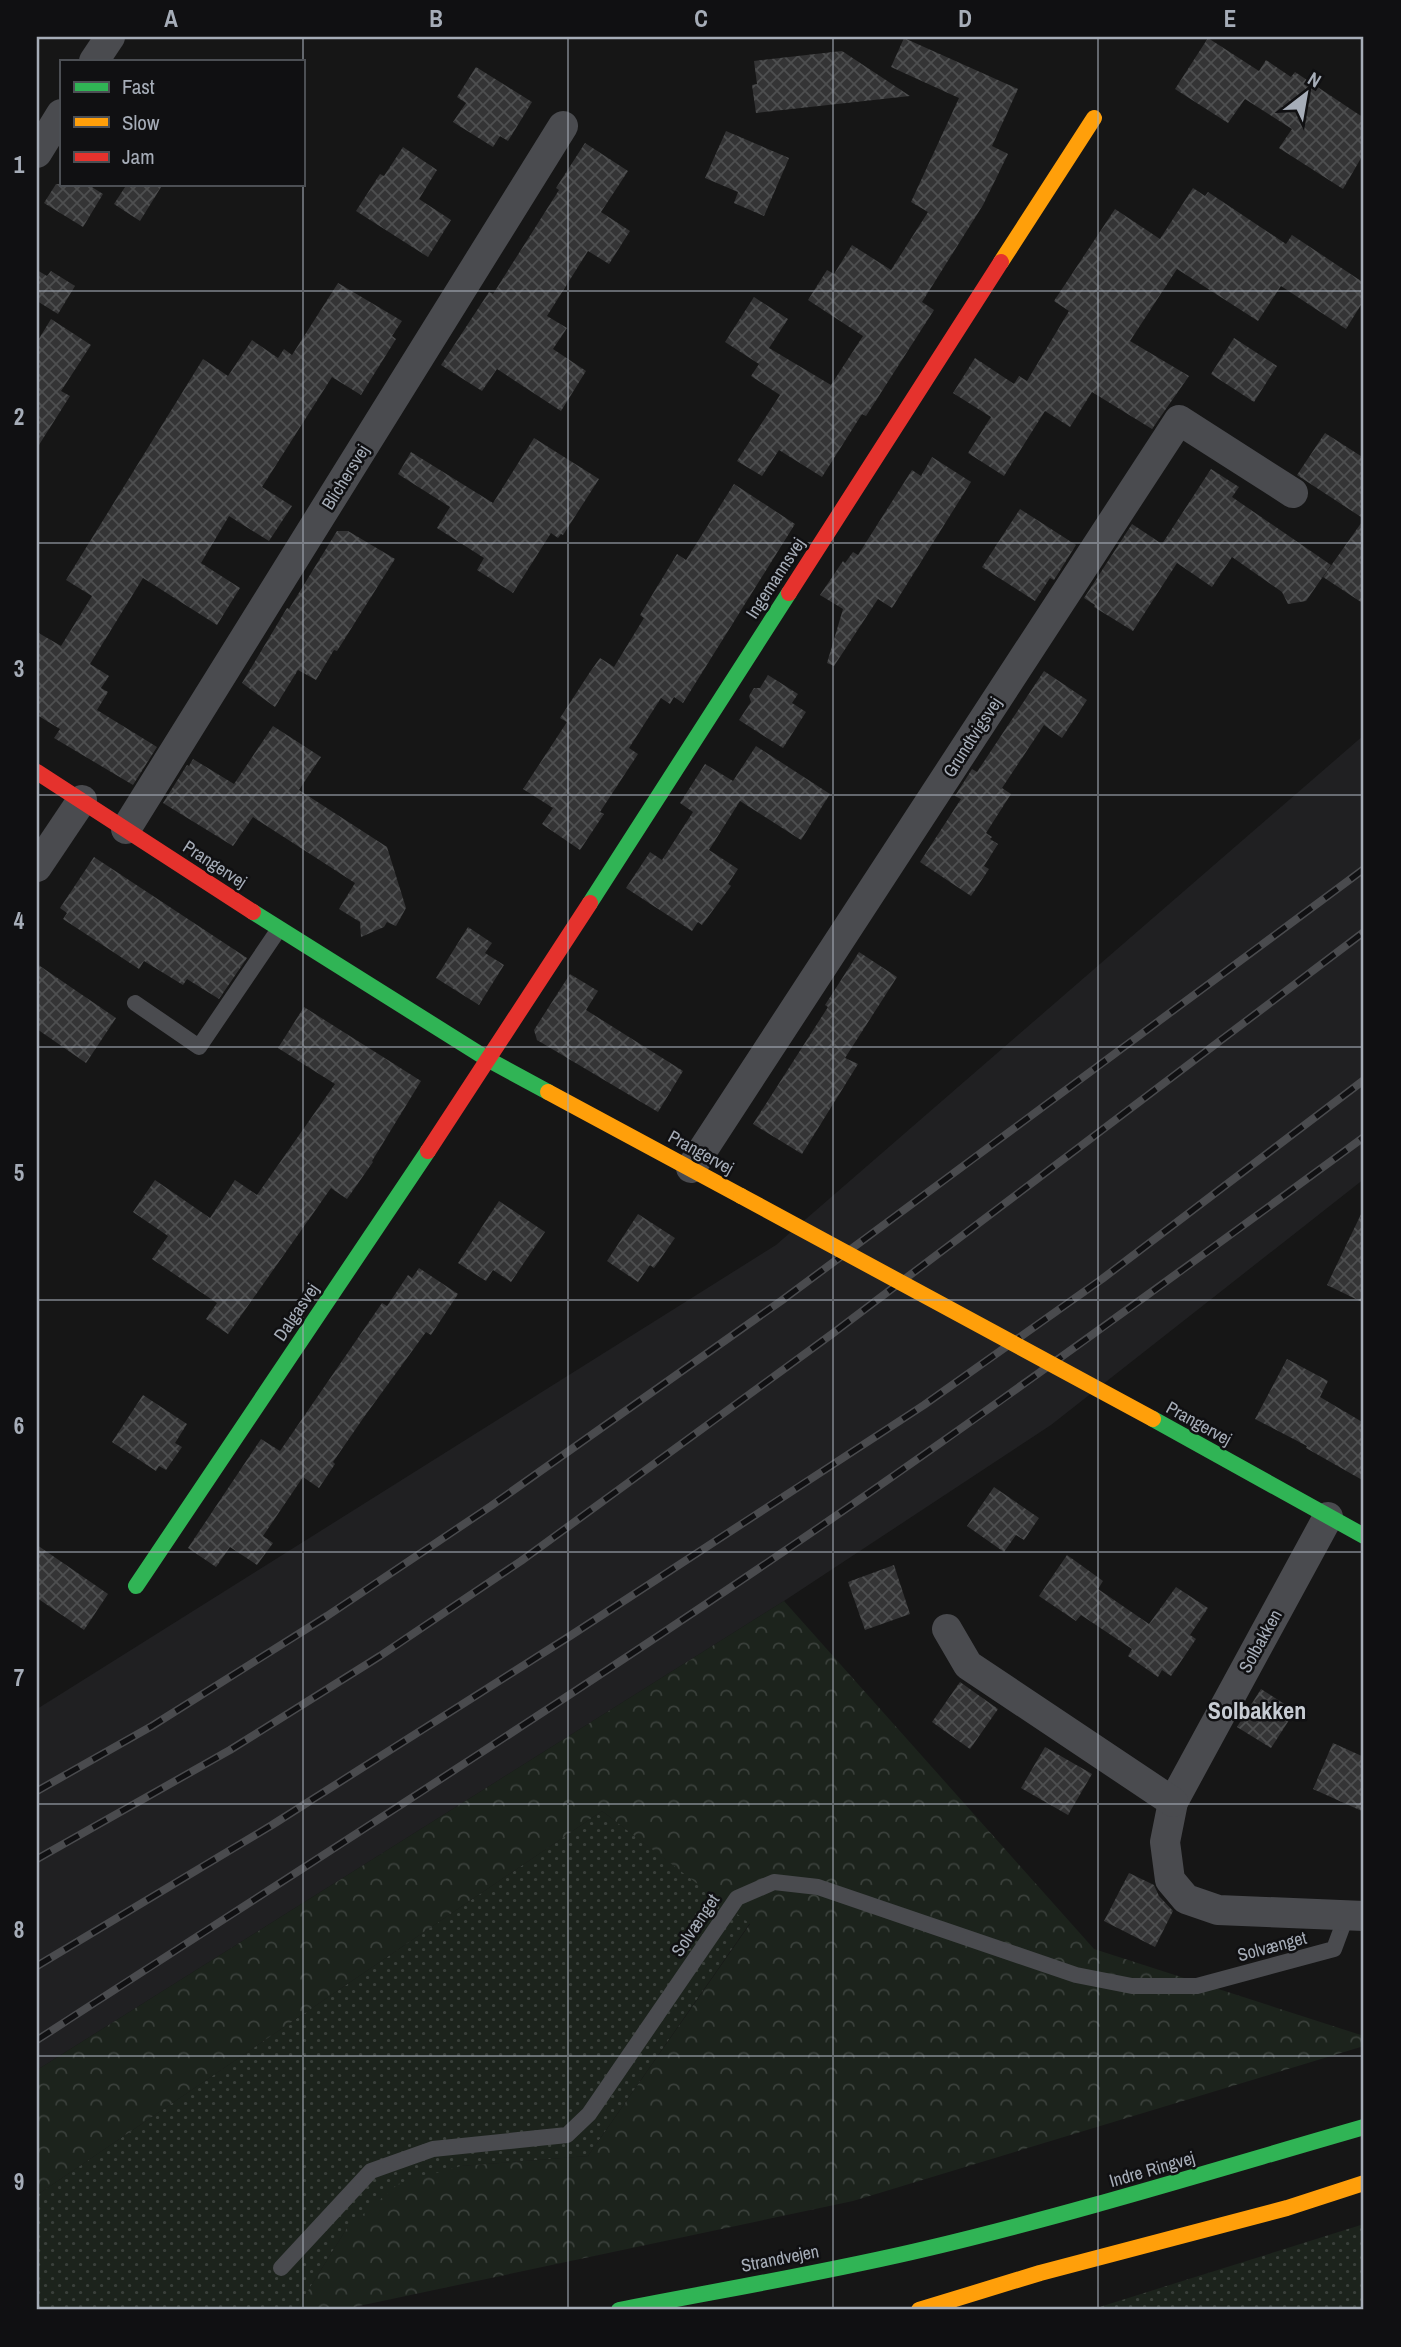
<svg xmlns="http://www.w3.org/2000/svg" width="1401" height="2347" viewBox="0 0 1401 2347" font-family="'Archivo Narrow',sans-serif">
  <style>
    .built { fill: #202022 }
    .grass { fill: url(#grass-dots) }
    .forest { fill: url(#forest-crowns) }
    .building { fill: url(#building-cross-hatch) }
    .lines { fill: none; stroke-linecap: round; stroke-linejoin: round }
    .lane { stroke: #4a4b4f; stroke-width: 16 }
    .street { stroke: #4a4b4f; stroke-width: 30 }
    .fast { stroke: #30b455; stroke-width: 16 }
    .slow { stroke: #ff9f0a; stroke-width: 16 }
    .jam { stroke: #e5322d; stroke-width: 16 }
    .rail-casing { stroke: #4a4b4e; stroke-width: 8 }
    .rail { stroke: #101012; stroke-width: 5; stroke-dasharray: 16; stroke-linecap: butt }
    .slow-bridge { stroke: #ff9f0a; stroke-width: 16 }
    .grid { fill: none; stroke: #a6adb8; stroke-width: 2; stroke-opacity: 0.55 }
    .labels { text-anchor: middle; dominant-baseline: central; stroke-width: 5; stroke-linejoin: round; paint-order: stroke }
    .street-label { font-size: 18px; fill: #a6adb8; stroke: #101012 }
    .district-label { font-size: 24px; font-weight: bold; fill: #c7ccd3; stroke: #101012 }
    .neatline { fill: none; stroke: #a6adb8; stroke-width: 2.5 }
    .grid-label { font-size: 23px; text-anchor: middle; font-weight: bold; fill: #a6adb8 }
  </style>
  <defs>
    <pattern id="grass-dots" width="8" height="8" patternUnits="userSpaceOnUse" patternTransform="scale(1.75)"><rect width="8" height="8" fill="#1c231c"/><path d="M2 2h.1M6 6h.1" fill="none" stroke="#3a403b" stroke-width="1.8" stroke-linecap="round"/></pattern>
    <pattern id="forest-crowns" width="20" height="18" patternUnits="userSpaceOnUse" patternTransform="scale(1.75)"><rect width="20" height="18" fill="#1c231c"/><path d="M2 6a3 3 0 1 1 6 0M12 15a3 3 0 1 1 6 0" fill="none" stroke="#3a403b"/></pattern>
    <pattern id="building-cross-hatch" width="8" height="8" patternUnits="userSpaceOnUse" patternTransform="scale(1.75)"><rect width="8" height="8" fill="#343435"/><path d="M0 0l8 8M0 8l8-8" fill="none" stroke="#4e4f50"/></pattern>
  </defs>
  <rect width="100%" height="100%" fill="#161616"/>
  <polygon class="built" points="1364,735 1364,1179 1051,1425 784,1601 37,2070 37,1709 776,1245"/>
  <g class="grass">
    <polygon points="602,1811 750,1923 588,2156 461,2166 347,2228 296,2310 37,2310 37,2195"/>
    <polygon points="1364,2224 1364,2310 1090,2310"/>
  </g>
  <polygon class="forest" points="784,1601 1094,1949 1364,2036 1364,2046 853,2201 340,2310 296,2310 347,2228 398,2184 461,2166 588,2156 750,1924 602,1811 37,2195 37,2070"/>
  <g class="building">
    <polygon points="904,38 1018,89 992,146 1008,154 983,205 922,302 934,310 866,416 862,414 822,477 779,450 762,476 737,461 780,395 751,376 759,364 725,342 754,297 788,319 769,348 831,385 863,336 808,300 827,270 834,274 852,245 891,270 928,212 911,202 959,98 891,67"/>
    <polygon points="1208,38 1259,71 1266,60 1291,77 1295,72 1364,118 1364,153 1343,189 1279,148 1292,129 1245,99 1228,123 1175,89"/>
    <polygon points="842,51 910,96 756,113 752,85 757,84 754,61"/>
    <polygon points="476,67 532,102 508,141 500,136 493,147 453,122 466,103 457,97"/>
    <polygon points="726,131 789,158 764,216 734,203 738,192 705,178"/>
    <polygon points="585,143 628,171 601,212 630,231 609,264 588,251 547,316 567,328 553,349 586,371 561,411 497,369 482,391 441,365 489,292 493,294 559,190 556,188"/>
    <polygon points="403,147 437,170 419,199 451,220 428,257 356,211 380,174 384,176"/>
    <polygon points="56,184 87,184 103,194 83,227 44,203"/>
    <polygon points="127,184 163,184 140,221 114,204"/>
    <polygon points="1193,188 1205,196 1208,192 1286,244 1292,235 1364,283 1364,300 1346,329 1281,286 1258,321 1177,269 1130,341 1189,376 1152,429 1092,392 1070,427 1045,411 1004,476 968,453 991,417 953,393 975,358 1014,384 1019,376 1027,381 1069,311 1054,301 1115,209 1160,239"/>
    <polygon points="37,270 47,276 51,271 75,286 58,314 37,301"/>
    <polygon points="338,283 402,321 392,336 396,339 361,395 332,377 262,487 292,506 269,541 229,516 201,563 240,588 217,625 143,578 90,664 109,676 101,688 108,692 97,710 157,747 133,785 54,738 60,729 37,715 37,632 61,646 92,596 66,580 203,359 228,376 252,340 278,358 284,349 292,355"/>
    <polygon points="51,319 91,345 61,391 70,396 37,448 37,342"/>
    <polygon points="1234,338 1277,366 1254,402 1211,374"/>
    <polygon points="1325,433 1364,458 1364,604 1323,577 1364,519 1297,475"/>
    <polygon points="534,438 599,479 563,535 561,534 558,538 551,533 513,593 477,570 484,558 437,528 450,507 398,474 411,452 493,503"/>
    <polygon points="932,457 971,482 892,608 878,599 834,666 827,663 843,609 820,595 843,561 845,563 853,552 858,555 912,470 921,476"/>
    <polygon points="1211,469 1239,487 1232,497 1331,565 1306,601 1288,604 1282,592 1232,557 1212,587 1177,563 1133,631 1094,607 1095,605 1084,598 1132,524 1162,544"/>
    <polygon points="734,484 795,524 683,703 674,697 670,704 661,698 629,748 638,754 600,812 604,814 580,850 542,824 553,808 523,789 567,722 560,718 590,672 600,658 614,667 644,618 640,615 677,554 686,560"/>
    <polygon points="1020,509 1076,545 1054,580 1050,578 1035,601 982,567"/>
    <polygon points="337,531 348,531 395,559 337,651 334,650 316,680 298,670 275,707 242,683 287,608 289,609"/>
    <polygon points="1044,671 1087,700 1062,738 1044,725 1002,788 1011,794 986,833 992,837 990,839 998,844 984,866 989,869 971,896 920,862 961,799 955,796 972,769 977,772"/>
    <polygon points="768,675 798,694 792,703 806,712 783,748 739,720 751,702 749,696 754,688 760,688"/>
    <polygon points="273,726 321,757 299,790 387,847 406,908 396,926 387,922 384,927 361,937 360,922 339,909 355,883 253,817 233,846 163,803 187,765 189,766 193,759 234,784"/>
    <polygon points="756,746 830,794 801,840 740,801 709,850 738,869 728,884 731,886 702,925 698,922 692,931 626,888 650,852 662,860 693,812 680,803 705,764 733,781"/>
    <polygon points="94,857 247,958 219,999 187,979 183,985 144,961 139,969 63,919 67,913 60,908"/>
    <polygon points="468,927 492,943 485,953 504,965 479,1005 436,978"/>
    <polygon points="859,952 897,977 845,1058 858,1064 802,1154 753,1124 828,1007 825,1005"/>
    <polygon points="37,964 116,1018 86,1063 37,1029"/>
    <polygon points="570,974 598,991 586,1010 683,1071 658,1112 537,1040 534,1030"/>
    <polygon points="304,1007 421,1081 372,1161 373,1162 347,1199 331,1188 228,1334 206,1319 217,1303 152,1259 168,1236 133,1212 155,1180 210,1218 235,1180 257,1195 335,1084 278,1048"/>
    <polygon points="499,1201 545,1232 511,1282 493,1270 486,1281 458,1263"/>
    <polygon points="1364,1208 1364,1303 1327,1285"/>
    <polygon points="638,1214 675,1238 654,1268 650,1265 638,1282 607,1261"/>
    <polygon points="419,1268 458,1294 431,1335 426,1332 364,1417 333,1462 335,1464 319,1488 303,1477 263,1536 273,1543 257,1565 230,1547 216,1567 188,1548 261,1439 280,1451 382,1303 387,1306 408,1275 412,1278"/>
    <polygon points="1287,1359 1328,1381 1320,1397 1364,1423 1364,1481 1306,1448 1307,1446 1255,1419"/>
    <polygon points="143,1395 187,1424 175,1443 182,1447 166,1470 159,1466 156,1471 112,1442"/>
    <polygon points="994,1487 1039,1518 1024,1540 1016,1535 1004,1552 967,1526"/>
    <polygon points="37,1545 108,1594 84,1630 37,1598"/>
    <polygon points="1067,1555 1103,1581 1098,1589 1149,1624 1176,1587 1208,1608 1190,1635 1196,1639 1171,1676 1162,1670 1158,1677 1128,1656 1132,1649 1081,1615 1076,1621 1039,1596"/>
    <polygon points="894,1565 910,1614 865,1630 848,1582"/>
    <polygon points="960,1682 998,1709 970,1749 932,1722"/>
    <polygon points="1261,1689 1295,1711 1271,1748 1237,1727"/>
    <polygon points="1333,1743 1364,1757 1364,1812 1313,1789"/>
    <polygon points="1045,1747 1092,1774 1068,1815 1021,1788"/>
    <polygon points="1129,1873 1154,1885 1159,1896 1173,1911 1155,1947 1104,1921"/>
  </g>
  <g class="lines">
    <g class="lane">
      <polyline points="135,1003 199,1047 279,929"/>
      <polyline points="281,2268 371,2171 433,2149 567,2135 589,2114 737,1898 774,1882 818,1887 1076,1975 1132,1986 1197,1986 1334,1949 1347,1914"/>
    </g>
    <g class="street">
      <polyline points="94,61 110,37"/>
      <polyline points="37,153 61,114"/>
      <polyline points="126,829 563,126"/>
      <polyline points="37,867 82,800"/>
      <polyline points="691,1168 1179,420 1293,493"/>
      <polyline points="1328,1517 1173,1802 1165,1842 1170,1880 1186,1899 1218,1910 1364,1916"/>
      <polyline points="947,1629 968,1665 1173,1802"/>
    </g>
    <g class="fast">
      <polyline points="590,903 789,593"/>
      <polyline points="253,912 489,1060 548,1092"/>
      <polyline points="1153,1419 1364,1536"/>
      <polyline points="136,1586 428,1151"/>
      <path d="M619,2310C721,2290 824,2273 925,2249C1073,2214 1218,2169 1364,2127"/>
    </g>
    <g class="slow">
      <polyline points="1001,262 1094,118"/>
      <polyline points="548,1092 741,1196"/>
      <polyline points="919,2310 1040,2273 1287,2208 1364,2183"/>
    </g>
    <g class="jam">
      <polyline points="789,593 1001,262"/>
      <polyline points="37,772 253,912"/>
      <polyline points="428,1151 590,903"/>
    </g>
    <g class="rail-casing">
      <g id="rail">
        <polyline points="37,1791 152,1726 327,1616 491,1506 781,1301 1364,869"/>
        <polyline points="37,1859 230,1750 380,1656 521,1561 832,1334 1364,932"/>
        <polyline points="37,1966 272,1825 570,1636 924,1405 1102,1279 1364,1080"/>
        <path d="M37,2040C310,1863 585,1689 853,1504C1025,1385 1195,1261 1364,1137"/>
      </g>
    </g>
    <use href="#rail" class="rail"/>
    <polyline class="slow-bridge" points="741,1196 1153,1419"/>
  </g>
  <path class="grid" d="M303,37V2310M568,37V2310M833,37V2310M1098,37V2310M37,291H1364M37,543H1364M37,795H1364M37,1047H1364M37,1300H1364M37,1552H1364M37,1804H1364M37,2056H1364"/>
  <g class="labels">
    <g class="street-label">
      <text transform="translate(345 477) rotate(-58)">Blichersvej</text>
      <text transform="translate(775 578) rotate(-57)">Ingemannsvej</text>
      <text transform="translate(972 737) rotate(-57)">Grundtvigsvej</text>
      <text transform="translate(215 864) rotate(33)">Prangervej</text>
      <text transform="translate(701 1152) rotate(29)">Prangervej</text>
      <text transform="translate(296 1312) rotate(-56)">Dalgasvej</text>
      <text transform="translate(1199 1423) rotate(29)">Prangervej</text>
      <text transform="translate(1260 1641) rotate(-61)">Solbakken</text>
      <text transform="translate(695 1925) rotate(-56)">Solvænget</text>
      <text transform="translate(1272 1946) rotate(-15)">Solvænget</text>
      <text transform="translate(1152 2169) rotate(-16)">Indre Ringvej</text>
      <text transform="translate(780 2258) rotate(-11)">Strandvejen</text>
    </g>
    <g class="district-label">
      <text x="1257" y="1710">Solbakken</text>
    </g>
  </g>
  <rect width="1401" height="2347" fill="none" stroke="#101012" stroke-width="77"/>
  <rect x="60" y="60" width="245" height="126" fill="#101012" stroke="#4c4f54" stroke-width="2"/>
  <rect x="74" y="82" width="35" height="10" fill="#30b455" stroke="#4c4f54" stroke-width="2"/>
  <text x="122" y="94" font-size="21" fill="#a6adb8">Fast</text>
  <rect x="74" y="117" width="35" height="10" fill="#ff9f0a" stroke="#4c4f54" stroke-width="2"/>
  <text x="122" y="130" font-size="21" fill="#a6adb8">Slow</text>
  <rect x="74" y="152" width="35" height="10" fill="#e5322d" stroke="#4c4f54" stroke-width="2"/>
  <text x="122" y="164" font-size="21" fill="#a6adb8">Jam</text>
  <g transform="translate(1306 94) rotate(31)" stroke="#101012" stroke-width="5" paint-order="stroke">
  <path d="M0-5L12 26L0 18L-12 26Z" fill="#a6adb8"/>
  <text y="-10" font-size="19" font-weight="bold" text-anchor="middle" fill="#a6adb8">N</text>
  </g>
  <rect x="38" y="38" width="1324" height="2270" class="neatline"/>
  <g class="grid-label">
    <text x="171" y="27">A</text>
    <text x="436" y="27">B</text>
    <text x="701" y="27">C</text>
    <text x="965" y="27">D</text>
    <text x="1230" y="27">E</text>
    <text x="19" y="173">1</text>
    <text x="19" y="425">2</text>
    <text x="19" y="677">3</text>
    <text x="19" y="929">4</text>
    <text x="19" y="1181">5</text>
    <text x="19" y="1434">6</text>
    <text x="19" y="1686">7</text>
    <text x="19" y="1938">8</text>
    <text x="19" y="2190">9</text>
  </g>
</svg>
